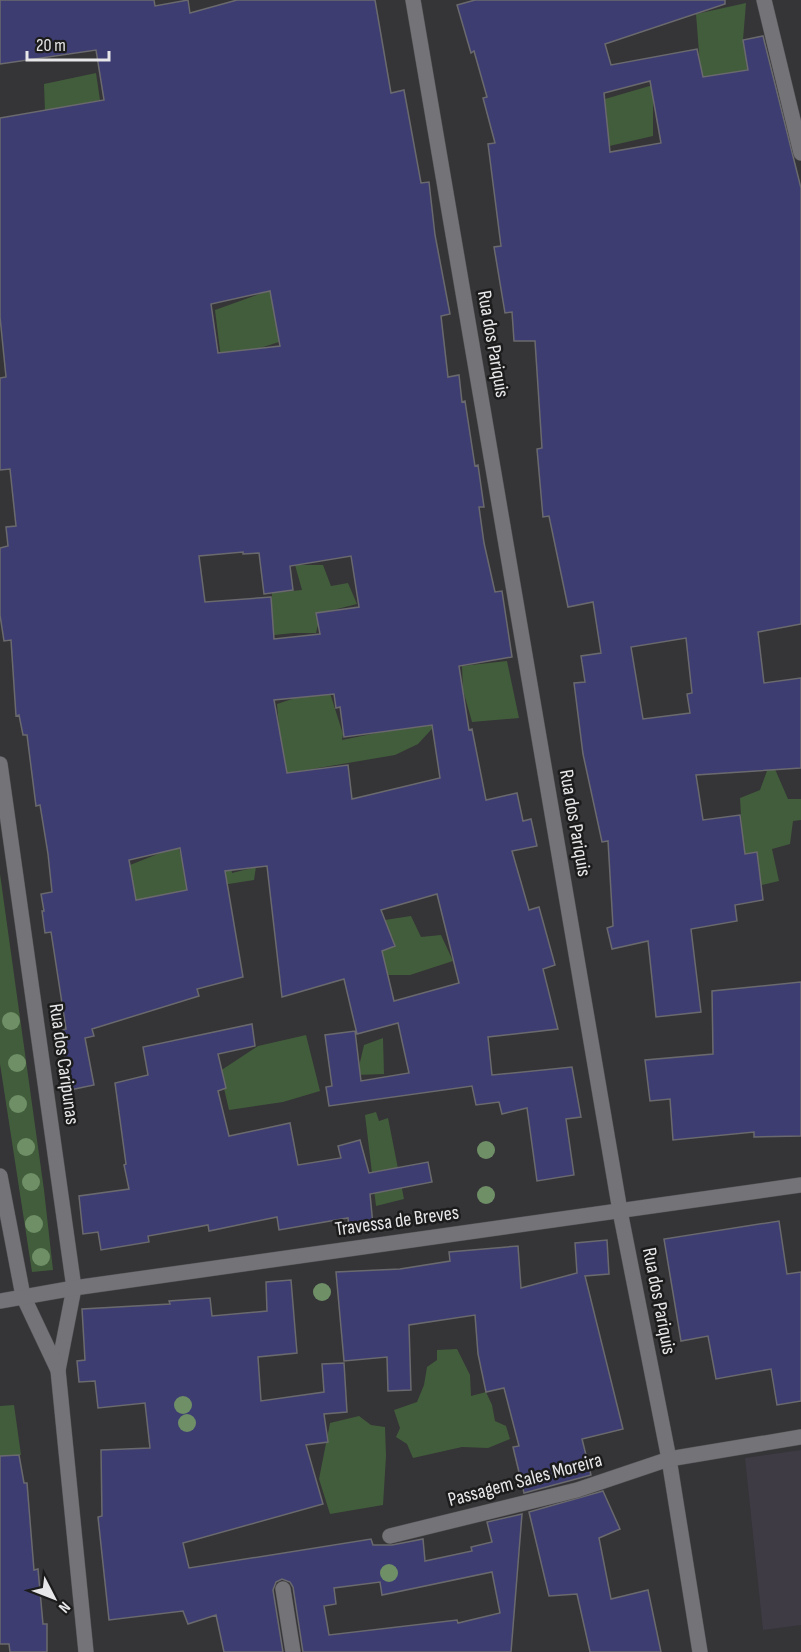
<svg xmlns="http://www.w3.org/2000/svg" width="801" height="1652" viewBox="0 0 801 1652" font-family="'Sofia Sans Condensed',sans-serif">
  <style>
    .built { fill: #3e3b44 }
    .green { fill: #425d3b }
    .building { fill: #3d3d72; stroke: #6a6a6e; stroke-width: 1.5; fill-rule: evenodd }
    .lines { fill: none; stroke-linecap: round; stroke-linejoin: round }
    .minor-casing { stroke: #525053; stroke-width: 16 }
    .minor { stroke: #747377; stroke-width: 15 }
    .tree { fill: #6f8f67 }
    .labels { text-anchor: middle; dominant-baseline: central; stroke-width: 5; stroke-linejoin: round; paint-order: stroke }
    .street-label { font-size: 20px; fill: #e7e6e8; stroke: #1c1c1d }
  </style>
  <rect width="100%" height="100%" fill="#353437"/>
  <polygon class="built" points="801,1450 801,1625 763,1630 745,1458"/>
  <g class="green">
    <polygon points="746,3 743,40 748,71 701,78 696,14"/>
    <polygon points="96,73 100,100 45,112 44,84"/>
    <polygon points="653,85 653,136 492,173 607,119 605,99"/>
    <polygon points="258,276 314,318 276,324 279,342 257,349 258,365 223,375 215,310 262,293"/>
    <polygon points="295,565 323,565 331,586 348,583 357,604 321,613 316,633 294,633 119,650 120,621 272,613 272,593 302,590"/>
    <polygon points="507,661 519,718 472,722 463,690 462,666"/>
    <polygon points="296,686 330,693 343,734 342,740 440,720 418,744 395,755 283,774 277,704 295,698"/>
    <polygon points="771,760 788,799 801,799 801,820 793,821 790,844 772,849 779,881 722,894 742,834 740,798 760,790"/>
    <polygon points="270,818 270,876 262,846 229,852 232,873 256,867 254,880 171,893 138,919 130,865 178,846 182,859"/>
    <polygon points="0,874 44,1190 53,1270 32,1272 0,1064"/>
    <polygon points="411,916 421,937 441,935 453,961 410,975 386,975 379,952 395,946 385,920"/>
    <polygon points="306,1035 320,1091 283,1102 229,1110 220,1071 258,1046"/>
    <polygon points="383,1038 384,1074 357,1075 364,1045"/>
    <polygon points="376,1112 379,1121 388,1118 404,1199 376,1206 365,1115"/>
    <polygon points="457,1349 470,1375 471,1396 486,1392 492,1405 495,1421 506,1426 510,1439 488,1448 462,1447 413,1458 407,1444 396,1437 400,1428 394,1410 417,1402 424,1385 427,1367 437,1360 437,1350"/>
    <polygon points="14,1405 21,1455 0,1459 0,1406"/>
    <polygon points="359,1416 371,1425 385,1427 386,1456 383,1505 330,1514 319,1479 330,1423"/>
  </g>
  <g class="building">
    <path d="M0,0H154L155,6L188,0L190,13L237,0H375L391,93L404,90L421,183L429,182L435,235L450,314L441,316L448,377L459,375L462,402L465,401L475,466L478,465L484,507H479L484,543L495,592L502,591L512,657L459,666L469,730L472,729L486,800L517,793L523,821L531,819L537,846L512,851L529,910L539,907L555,965L543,969L558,1029L488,1037L492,1075L572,1067L581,1117L566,1119L574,1175L537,1181L527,1108L502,1114L499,1102L476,1105L472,1086L329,1106L326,1087L332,1086L325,1035L355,1031L361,1081L409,1073L398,1023L357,1034L344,979L282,997L267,866L225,871L243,977L197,989L199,996L92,1029L94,1036L85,1038L94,1085L65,1091L60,1069L67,1068L59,1031L66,1029L51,932L45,933L42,911H44L41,894L52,892L48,854L40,805L36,806L27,735H23L19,715L16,716L11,640L4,641L0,615V548L8,546L6,527L16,526L10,469L0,470V378L6,377L0,317V118L104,100L96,50L0,64ZM270,291L280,346L218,353L211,304ZM243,552V554L259,553L264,594L293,590L290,566L351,556L359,607L316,613L320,634L274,639L271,597L205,602L199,556ZM334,694L336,708L340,707L344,737L432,725L440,778L352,799L348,765L287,773L274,700ZM180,848L187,890L136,900L129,860ZM437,894L459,983L394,1001L382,951L395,946L381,910Z"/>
    <path d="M475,0H725V4L605,44L611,65L697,49L703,77L748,70L743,40L763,36L801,188V624L758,632L764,683L801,678V768L696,775L703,820L740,815L745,854L757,852L763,900L735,905L737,921L691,929L701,1012L656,1017L648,941L612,949L607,928L613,926L608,841L602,842L583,754L574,683L585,682L581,656L601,653L593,602L568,607L549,516L543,517L537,449L542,448L535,341H514L512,312L505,313L494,247L501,246L488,144L495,143L483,98L487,97L474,51L471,53L457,5ZM650,81L661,143L610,152L604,93ZM686,638L692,693L687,694L690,713L643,719L631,647Z"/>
    <polygon points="801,982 801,1136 754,1137 754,1132 673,1140 670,1099 650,1101 645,1060 713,1054 712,991"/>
    <polygon points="252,1024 255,1046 218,1054 226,1088 218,1091 229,1136 290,1123 298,1165 341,1158 338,1146 360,1140 369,1173 428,1162 432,1182 370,1194 373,1225 349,1228 348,1218 279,1230 277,1217 209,1231 208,1225 148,1236 149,1242 101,1250 98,1232 83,1234 79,1196 129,1189 124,1165 126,1164 115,1083 148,1075 143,1047"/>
    <polygon points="779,1221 787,1274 801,1272 801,1401 777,1405 771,1369 716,1379 708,1336 681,1341 664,1239"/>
    <polygon points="607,1240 609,1274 585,1276 623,1429 582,1439 591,1475 524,1493 513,1447 519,1446 504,1388 486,1392 478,1354 475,1315 409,1325 411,1390 388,1391 387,1357 344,1361 336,1272 400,1269 450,1261 449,1252 518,1246 521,1288 577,1273 575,1243"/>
    <path d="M291,1280L297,1353L258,1357L261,1401L324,1392L322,1364L344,1363L347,1412L324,1414L328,1442L306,1445L323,1504L183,1543L189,1568L371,1539L373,1545H392L423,1539L425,1561L472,1551L471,1547L492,1542L487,1522L522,1514L511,1652H303L293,1587L290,1582L282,1579L276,1582L273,1590L283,1652H224L216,1615L188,1624L183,1611L109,1620L98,1517L102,1516L101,1450L150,1448L145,1403L98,1408L95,1381L79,1382L77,1361L85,1360L82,1309L170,1304L169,1301L210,1298L212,1316L267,1311L266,1282ZM492,1572L500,1613L458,1623L457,1620L329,1635L324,1606L336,1604L334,1588L380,1582L382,1595Z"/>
    <polygon points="19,1455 24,1483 27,1483 34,1570 38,1569 43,1624 47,1624 47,1652 10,1652 9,1644 0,1644 0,1456"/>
    <polygon points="603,1491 620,1529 599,1538 611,1599 648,1590 661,1652 590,1652 577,1594 549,1596 529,1512"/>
  </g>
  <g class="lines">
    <g class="minor-casing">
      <g id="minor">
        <polyline points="413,0 620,1211 669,1459 700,1652"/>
        <polyline points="764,0 801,153"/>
        <polyline points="0,764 74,1288 58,1370 86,1652"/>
        <polyline points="0,1176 23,1296 58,1370"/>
        <polyline points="0,1301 74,1288 801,1185"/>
        <polyline points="390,1536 577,1490 669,1459 801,1437"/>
        <polyline points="283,1589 293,1652"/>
      </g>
    </g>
    <use href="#minor" class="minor"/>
  </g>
  <g class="tree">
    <circle cx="11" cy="1021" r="9"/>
    <circle cx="17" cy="1063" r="9"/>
    <circle cx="18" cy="1104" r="9"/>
    <circle cx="26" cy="1147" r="9"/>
    <circle cx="486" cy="1150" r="9"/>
    <circle cx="31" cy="1182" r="9"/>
    <circle cx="486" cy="1195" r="9"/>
    <circle cx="34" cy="1224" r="9"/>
    <circle cx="41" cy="1257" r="9"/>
    <circle cx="322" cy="1292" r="9"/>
    <circle cx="183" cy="1405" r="9"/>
    <circle cx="187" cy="1423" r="9"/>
    <circle cx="389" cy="1573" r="9"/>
  </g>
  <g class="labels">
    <g class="street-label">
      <text transform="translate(493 344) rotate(80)">Rua dos Pariquis</text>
      <text transform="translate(575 823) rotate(80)">Rua dos Pariquis</text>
      <text transform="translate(64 1064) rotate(82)">Rua dos Caripunas</text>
      <text transform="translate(397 1221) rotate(-8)">Travessa de Breves</text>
      <text transform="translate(659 1301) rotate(79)">Rua dos Pariquis</text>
      <text transform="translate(525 1480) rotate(-15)">Passagem Sales Moreira</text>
    </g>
  </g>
  <g transform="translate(54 1598) rotate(132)" stroke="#1c1c1d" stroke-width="4.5" paint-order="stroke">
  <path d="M0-4.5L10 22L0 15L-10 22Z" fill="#e7e6e8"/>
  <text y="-9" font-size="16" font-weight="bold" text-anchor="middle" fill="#e7e6e8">N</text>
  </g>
  <path d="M27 51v9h82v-9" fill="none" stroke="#e7e6e8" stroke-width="3"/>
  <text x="36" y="51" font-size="18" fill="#e7e6e8" stroke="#1c1c1d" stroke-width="4.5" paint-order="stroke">20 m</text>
</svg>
